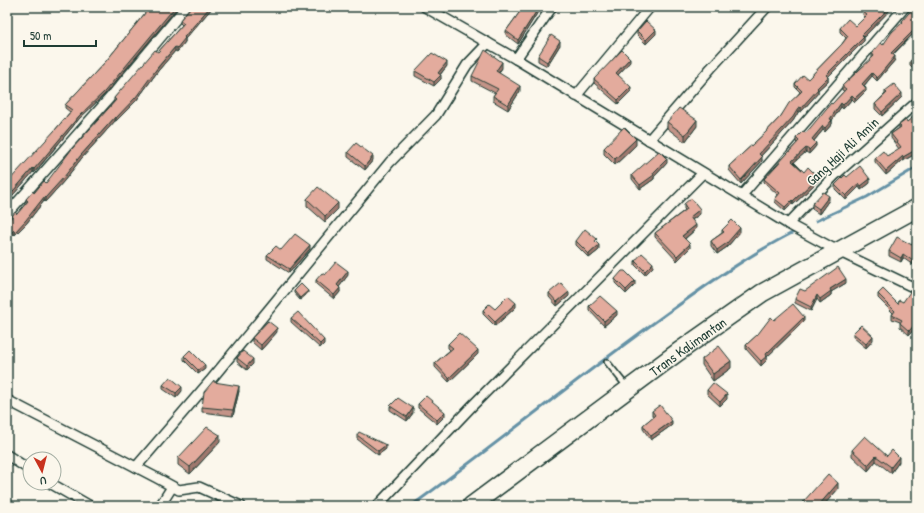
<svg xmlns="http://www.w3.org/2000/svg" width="924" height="513" viewBox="0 0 924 513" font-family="'Patrick Hand',sans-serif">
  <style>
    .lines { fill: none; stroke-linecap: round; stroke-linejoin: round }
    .stream { stroke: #6592a6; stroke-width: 3 }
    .lane-casing { stroke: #1f3d34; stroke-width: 8 }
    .street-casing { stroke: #1f3d34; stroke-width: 12 }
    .highway-casing { stroke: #1f3d34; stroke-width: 20 }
    .lane { stroke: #fbf7ec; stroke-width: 4.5 }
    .street { stroke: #fbf7ec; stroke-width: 9 }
    .highway { stroke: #fbf7ec; stroke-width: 17 }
    .wall { fill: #c39387; stroke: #1f3d34 }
    .shaded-wall { fill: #9f786e; stroke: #1f3d34 }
    .building { fill: #e3ab9d; stroke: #1f3d34 }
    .labels { text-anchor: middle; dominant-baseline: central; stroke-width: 3; stroke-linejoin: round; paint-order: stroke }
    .street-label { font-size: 14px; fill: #1f3d34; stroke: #fbf7ec }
  </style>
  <rect width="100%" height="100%" fill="#fbf7ec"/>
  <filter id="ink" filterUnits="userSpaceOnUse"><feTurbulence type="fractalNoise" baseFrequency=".025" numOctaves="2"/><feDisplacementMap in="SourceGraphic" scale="8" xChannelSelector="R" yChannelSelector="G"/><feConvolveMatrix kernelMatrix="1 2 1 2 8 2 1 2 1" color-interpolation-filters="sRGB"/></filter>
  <g filter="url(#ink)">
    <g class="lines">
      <g class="stream">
        <polyline points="816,221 867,197 917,167"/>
        <path d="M411,506C496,445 577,378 662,317C705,286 748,255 796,231"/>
      </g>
      <g class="lane-casing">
        <polyline id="lane" points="607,362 627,387"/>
      </g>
      <g class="street-casing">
        <g id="street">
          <polyline points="425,7 516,59 788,224 838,251 917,289"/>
          <polyline points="516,59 552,7"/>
          <polyline points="576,96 650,7"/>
          <polyline points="649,140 711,68 767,7"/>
          <polyline points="742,195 905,7"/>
          <polyline points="7,214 114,93 186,7"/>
          <polyline points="788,224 834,176 917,102"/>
          <polyline points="7,400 157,478 179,490 199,487 241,506"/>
          <polyline points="7,455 30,470"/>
          <polyline points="136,467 210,381 390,162 436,115 467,65 488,43"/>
          <polyline points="50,483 90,506"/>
          <polyline points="160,506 172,487"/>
          <polyline points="377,506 472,406 703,173"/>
        </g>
      </g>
      <g class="highway-casing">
        <g id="highway">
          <path id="s1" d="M471,506L678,352L762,293L917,208"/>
        </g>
      </g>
      <use href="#lane" class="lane"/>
      <use href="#street" class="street"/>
      <use href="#highway" class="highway"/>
    </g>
    <g class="wall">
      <polygon points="150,7 178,7 105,94 79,119 42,164 34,173 33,172 7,202 55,130 70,112 65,108 65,105 107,60"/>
      <polygon points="190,7 213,7 185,39 185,42 177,52 175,51 158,71 136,101 116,121 115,121 81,159 64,181 45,202 44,201 26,224 15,235 14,234 7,241 7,223 17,214 26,203 26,199 46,183 114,102 114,98 158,52 182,25 180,23 180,20"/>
      <polygon points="520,7 541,7 518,44 506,35 506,31 519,13 521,8"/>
      <polygon points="667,7 674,7 671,11"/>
      <polygon points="893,7 864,37 864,41 828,77 828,81 818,90 818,93 801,112 799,111 793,121 761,156 762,161 741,184 729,170 729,166 765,133 781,116 800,92 795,87 795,84 808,79 842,44 846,38 840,32 840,28 856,26 865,17 863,15 863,12"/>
      <polygon points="917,7 917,30 893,55 895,60 877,81 872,76 864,86 866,91 855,102 852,99 843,109 841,107 832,120 832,124 825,132 823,130 814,141 816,146 809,154 806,152 794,162 804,172 818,181 793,205 792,204 785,211 775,202 775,199 778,195 764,182 764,179 797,143 796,142 796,138 806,133 844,91 842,90 842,86 872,58 872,53 883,45 902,23 902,21"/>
      <polygon points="637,31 656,34 646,44 637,35"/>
      <polygon points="560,45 547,66 538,61 538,56"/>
      <polygon points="917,54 917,73 910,66 910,61"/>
      <polygon points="630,62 618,75 631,91 618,104 594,83 594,79"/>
      <polygon points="447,66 440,75 441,79 434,86 415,76 415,71"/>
      <polygon points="502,68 499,73 520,91 508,110 493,101 493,96 495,93 472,81 472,76"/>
      <polygon points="885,91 902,97 882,116 875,109 875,104 885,94"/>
      <polygon points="917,114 917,153 903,161 903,160 886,175 875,162 875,158 887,156 899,149 891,138 891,134 899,128 899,125 907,122"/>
      <polygon points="667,122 697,126 685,142 667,128"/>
      <polygon points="636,145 615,165 604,154 604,148"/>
      <polygon points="348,152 373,160 365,170 348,157"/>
      <polygon points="667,163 654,177 654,179 640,189 632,179 632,175"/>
      <polygon points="847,177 870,183 861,190 859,187 846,200 835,189 835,185"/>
      <polygon points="307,199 338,209 325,222 307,206"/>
      <polygon points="829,200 819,214 812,209 812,204"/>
      <polygon points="684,204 700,214 692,220 696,229 685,239 690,248 677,261 655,237 655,233 685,210 684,209"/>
      <polygon points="722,230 740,232 727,247 717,254 711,246 711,241 722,233"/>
      <polygon points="576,241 597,243 599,250 589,258 576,245"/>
      <polygon points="914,241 913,265 903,258 901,262 889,256 889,251 912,245"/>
      <polygon points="310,249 289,273 267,259 267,255 281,250"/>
      <polygon points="635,261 653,267 645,275 635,265"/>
      <polygon points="325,275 348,275 339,287 340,292 334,299 316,284 316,280"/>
      <polygon points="615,279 635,285 626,294 615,283"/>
      <polygon points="846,283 831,292 831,295 820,303 817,299 811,311 795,303 795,299 805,291"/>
      <polygon points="294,291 308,293 300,300 294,293"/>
      <polygon points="917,291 917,326 909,335 900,327 900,322 892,319 892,315 893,313 878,298 878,294 898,304 903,302"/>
      <polygon points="549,293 569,296 557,306 549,297"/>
      <polygon points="589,306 617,315 604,326 589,310"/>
      <polygon points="516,307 495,326 483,314 483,310 495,309"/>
      <polygon points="291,318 324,344 320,348 291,322"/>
      <polygon points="774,320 804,321 767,357 767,360 761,366 746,349 746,345"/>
      <polygon points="277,332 261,350 252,342 252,338"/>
      <polygon points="853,333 873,340 866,348 853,337"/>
      <polygon points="448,344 478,354 449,382 435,367 435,363 450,350 448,348"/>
      <polygon points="184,356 205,369 198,374 184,360"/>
      <polygon points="237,358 253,364 247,370 237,362"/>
      <polygon points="702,359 731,368 713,381 702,365"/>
      <polygon points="214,382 239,391 233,416 202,412 202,407"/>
      <polygon points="163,385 182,391 176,398 163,389"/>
      <polygon points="707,390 727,399 720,406 707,394"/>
      <polygon points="418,404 445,416 437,424 418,408"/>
      <polygon points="390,406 413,413 407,421 390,410"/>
      <polygon points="652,411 672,425 651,440 643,429 643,425 653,417 652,415"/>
      <polygon points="357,435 386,449 378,455 357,439"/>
      <polygon points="220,442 190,474 178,465 178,458"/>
      <polygon points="852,450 887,456 899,462 891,473 876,461 868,471 852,456"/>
      <polygon points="838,489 823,506 803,506 803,502"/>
    </g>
    <g class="shaded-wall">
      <polygon points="175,7 178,7 105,94 79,119 34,173 34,169 79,116"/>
      <polygon points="210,7 213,7 185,39 185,42 177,52 177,48 184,37"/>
      <polygon points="539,7 541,7 518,44 518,40"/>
      <polygon points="890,7 893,7 862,39 862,35"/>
      <polygon points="917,27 917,30 891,56 891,53"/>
      <polygon points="656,30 656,34 646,44 646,40"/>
      <polygon points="864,37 864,41 826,79 826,75"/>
      <polygon points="560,41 560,45 547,66 547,62"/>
      <polygon points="175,47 175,51 158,71 136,101 116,121 116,118"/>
      <polygon points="895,56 895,60 877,81 877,78"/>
      <polygon points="630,58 630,62 616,77 616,73"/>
      <polygon points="447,62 447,66 438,77 438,73"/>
      <polygon points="502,62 502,68 496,76 496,71"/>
      <polygon points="872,73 872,76 862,88 862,84"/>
      <polygon points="441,75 441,79 434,86 434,82"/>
      <polygon points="828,77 828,81 818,90 818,93 801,112 801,108 817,88"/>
      <polygon points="520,86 520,91 508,110 508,105"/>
      <polygon points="631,87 631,91 618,104 618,100"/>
      <polygon points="866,88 866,91 855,102 855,98"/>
      <polygon points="902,93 902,97 882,116 882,112"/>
      <polygon points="852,95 852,99 843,109 843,105"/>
      <polygon points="841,103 841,107 831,122 832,120 832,124 825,132 825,128 830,119"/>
      <polygon points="799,107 799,111 793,121 759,158 759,154"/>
      <polygon points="115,117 115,121 81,159 64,181 45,202 45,198 81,155"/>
      <polygon points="697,120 697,126 685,142 685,135"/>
      <polygon points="823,126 823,130 812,143 812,139"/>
      <polygon points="636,139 636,145 615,165 615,159"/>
      <polygon points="816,143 816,146 809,154 809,150"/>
      <polygon points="806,148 806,152 792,164 792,161"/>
      <polygon points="917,149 917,153 903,161 903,157"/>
      <polygon points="373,156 373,160 365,170 365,166"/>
      <polygon points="903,156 903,160 886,175 886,171"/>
      <polygon points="762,157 762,161 741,184 741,180"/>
      <polygon points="667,159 667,163 654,177 654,179 640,189 640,185 653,173"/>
      <polygon points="33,168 33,172 7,202 7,198"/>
      <polygon points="818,177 818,181 793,205 793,201"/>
      <polygon points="870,179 870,183 861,190 861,186"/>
      <polygon points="859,183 859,187 846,200 846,196"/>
      <polygon points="829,196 829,200 819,214 819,209"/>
      <polygon points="44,197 44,201 26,224 15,235 15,232"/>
      <polygon points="792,200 792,204 785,211 785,207"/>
      <polygon points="338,203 338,209 325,222 325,216"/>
      <polygon points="700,209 700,214 690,221 690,217"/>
      <polygon points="696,225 696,229 682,241 682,236"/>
      <polygon points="740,228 740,232 727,247 717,254 717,250"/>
      <polygon points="14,230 14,234 7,241 7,237"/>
      <polygon points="690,244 690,248 677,261 677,256"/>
      <polygon points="310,245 310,249 289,273 289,269"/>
      <polygon points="599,245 599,250 589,258 589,254"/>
      <polygon points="903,254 903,258 901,262 901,258"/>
      <polygon points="917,255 917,259 913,265 913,261"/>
      <polygon points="653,263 653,267 645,275 645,271"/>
      <polygon points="348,271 348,275 337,290 337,285"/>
      <polygon points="846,279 846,283 831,292 831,295 820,303 820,299 830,289"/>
      <polygon points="635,281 635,285 626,294 626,290"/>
      <polygon points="340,288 340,292 334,299 334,295"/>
      <polygon points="308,291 308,293 300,300 300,298"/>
      <polygon points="569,292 569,296 557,306 557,302"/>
      <polygon points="817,295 817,299 811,311 811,307"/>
      <polygon points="516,303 516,307 495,326 495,322"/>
      <polygon points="617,311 617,315 604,326 604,321"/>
      <polygon points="804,317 804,321 767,357 767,360 761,366 761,361 766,354"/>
      <polygon points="917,322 917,326 909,335 909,331"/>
      <polygon points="277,328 277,332 261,350 261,345"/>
      <polygon points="873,336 873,340 866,348 866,344"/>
      <polygon points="324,340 324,344 320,348 320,344"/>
      <polygon points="478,350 478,354 449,382 449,378"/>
      <polygon points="253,359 253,364 247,370 247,366"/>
      <polygon points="731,361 731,368 713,381 713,374"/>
      <polygon points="205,365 205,369 198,374 198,370"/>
      <polygon points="239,386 239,391 233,416 233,410"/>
      <polygon points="182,387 182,391 176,398 176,393"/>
      <polygon points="727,394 727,399 720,406 720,402"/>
      <polygon points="413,408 413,413 407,421 407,417"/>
      <polygon points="445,412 445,416 437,424 437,420"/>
      <polygon points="672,421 672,425 651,440 651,436"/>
      <polygon points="220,435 220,442 190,474 190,467"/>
      <polygon points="386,445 386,449 378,455 378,451"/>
      <polygon points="876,456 876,461 868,471 868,465"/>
      <polygon points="899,457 899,462 891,473 891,467"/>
      <polygon points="838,483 838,489 823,506 818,506"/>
    </g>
    <g class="building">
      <polygon points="150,7 175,7 105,91 79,116 42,160 34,169 33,168 7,198 7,183 55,130 72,110 65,105 107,60"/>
      <polygon points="191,7 210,7 184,37 185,38 177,48 175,47 158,67 136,97 116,118 115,117 81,155 64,177 45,198 44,197 26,220 15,232 14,230 7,237 7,223 15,212 17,214 28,201 26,199 33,191 34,193 44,181 46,183 71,150 116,100 114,98 155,50 158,52 184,23 180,20"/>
      <polygon points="521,7 539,7 518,40 506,31 519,13"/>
      <polygon points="867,7 890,7 862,35 864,37 826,75 828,77 817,88 818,89 801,108 799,107 793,117 759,154 762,157 741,180 729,166 765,133 781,116 789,103 802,91 795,84 803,75 808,79 842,44 848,36 840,28 848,19 856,26 867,15 863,12"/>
      <polygon points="914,7 917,7 917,21 916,23 917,24 917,27 891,53 895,56 877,78 872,73 862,84 866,88 855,98 852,95 843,105 841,103 830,119 832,120 825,128 823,126 812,139 816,143 809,150 806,148 792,161 804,172 808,167 818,177 793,201 792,200 785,207 775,199 780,193 764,179 799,141 796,138 803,131 806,133 831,103 832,104 846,89 842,86 874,56 872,53 881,43 883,45 892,32 903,22 902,21"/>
      <polygon points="646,21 656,30 646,40 637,31"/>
      <polygon points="551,35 560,41 547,62 538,56"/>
      <polygon points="485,50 502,62 496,71 520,86 508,105 493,96 498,89 472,76"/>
      <polygon points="622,50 630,58 616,73 631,87 618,100 594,79"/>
      <polygon points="432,53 447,62 438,73 441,75 434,82 415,71"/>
      <polygon points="917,54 917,69 910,61"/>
      <polygon points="894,84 902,93 882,112 875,104 887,93 885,91"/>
      <polygon points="679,108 697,120 685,135 667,122"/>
      <polygon points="917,114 917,149 903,157 903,156 886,171 875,158 883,151 887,156 901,147 891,134 901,127 899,125 906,120 907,122"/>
      <polygon points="624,127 636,139 615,159 604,148"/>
      <polygon points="356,143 373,156 365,166 348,152"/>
      <polygon points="659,151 667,159 653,173 654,175 640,185 632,175"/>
      <polygon points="860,166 870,179 861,186 859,183 846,196 835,185 845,175 847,177"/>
      <polygon points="318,187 338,203 325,216 307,199"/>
      <polygon points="823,192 829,196 819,209 812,204"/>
      <polygon points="691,198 700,209 690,217 696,225 682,236 690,244 677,256 655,233 687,209 684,204"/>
      <polygon points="732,220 740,228 727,243 717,250 711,241 724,232 722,230"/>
      <polygon points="585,229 597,239 595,241 599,245 589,254 576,241"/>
      <polygon points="295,234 310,245 289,269 267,255 276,246 281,250"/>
      <polygon points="897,237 912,245 914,241 917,244 917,255 913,261 903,254 901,258 889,251"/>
      <polygon points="642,253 653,263 645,271 635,261"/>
      <polygon points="336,262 348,271 337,285 340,288 334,295 316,280 322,273 325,275"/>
      <polygon points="838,267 846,279 830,289 831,291 820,299 817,295 811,307 795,299 800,289 805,291"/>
      <polygon points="622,271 625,271 635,281 626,290 615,279"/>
      <polygon points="561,283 569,292 557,302 549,293"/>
      <polygon points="301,284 308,291 300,298 294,291"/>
      <polygon points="883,289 898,304 899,300 903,302 912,289 917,291 917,308 916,309 917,310 917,322 909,331 900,323 902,320 892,315 895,311 878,294"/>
      <polygon points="508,296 516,303 495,322 483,310 489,304 495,309"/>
      <polygon points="600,296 617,311 604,321 589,306"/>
      <polygon points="793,304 804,317 766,354 767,356 761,361 746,345 758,334 771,317 774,320"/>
      <polygon points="298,312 324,340 320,344 291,318"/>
      <polygon points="268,321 277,328 261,345 252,338"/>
      <polygon points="861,325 873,336 866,344 853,333"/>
      <polygon points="459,333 478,350 449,378 435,363 453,348 448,344"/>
      <polygon points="719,346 731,361 713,374 702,359"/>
      <polygon points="190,350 205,365 198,370 184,356"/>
      <polygon points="243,351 253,359 247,366 237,358"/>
      <polygon points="170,377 182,387 176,393 163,385"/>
      <polygon points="214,380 214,382 239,386 233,410 202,407 204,392"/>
      <polygon points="713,383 727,394 720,402 707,390"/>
      <polygon points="426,396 445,412 437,420 418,404"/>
      <polygon points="398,398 413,408 407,417 390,406"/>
      <polygon points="660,405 672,421 651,436 643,425 655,415 652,411"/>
      <polygon points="207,427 220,435 190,467 178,458"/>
      <polygon points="359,432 386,445 378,451 357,435"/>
      <polygon points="865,436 887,456 892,450 899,457 891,467 876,456 868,465 852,450"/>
      <polygon points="828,474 838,483 818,506 808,506 803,502"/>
    </g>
  </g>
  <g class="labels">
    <g class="street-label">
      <text transform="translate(842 151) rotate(-43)">Gang Haji Ali Amin</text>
      <text stroke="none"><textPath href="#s1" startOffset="269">Trans Kalimantan</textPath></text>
    </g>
  </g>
  <rect width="924" height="513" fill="none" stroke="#fbf7ec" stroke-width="24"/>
  <rect x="12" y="12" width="900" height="489" fill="none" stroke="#1f3d34" stroke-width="1.5" filter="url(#ink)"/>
  <g transform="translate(42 471) rotate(173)"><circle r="19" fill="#fbf7ec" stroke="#a3ada2"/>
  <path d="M0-3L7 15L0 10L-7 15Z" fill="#c8321e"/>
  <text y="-6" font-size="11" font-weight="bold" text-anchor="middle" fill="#1f3d34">U</text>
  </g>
  <path d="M24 40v6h72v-6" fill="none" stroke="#1f3d34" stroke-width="2"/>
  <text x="30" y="40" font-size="12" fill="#1f3d34" stroke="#fbf7ec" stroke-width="3" paint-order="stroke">50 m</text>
</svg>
